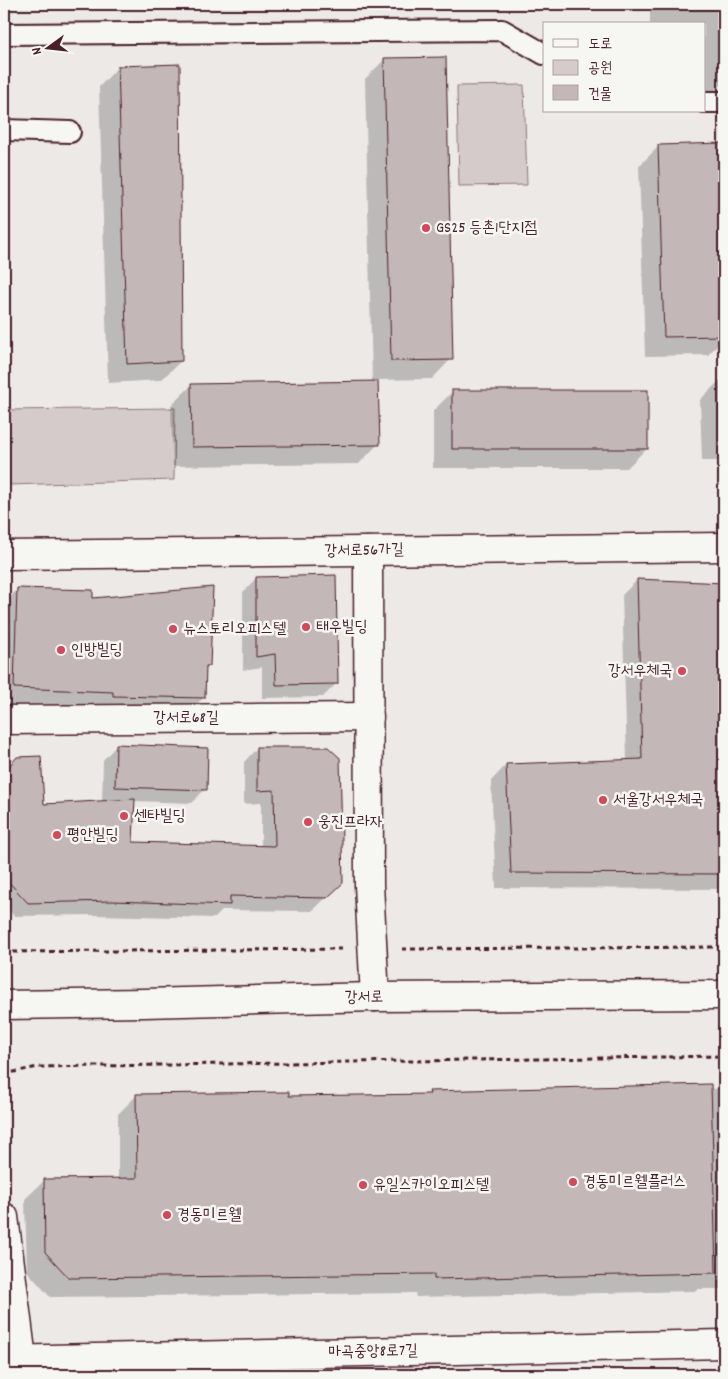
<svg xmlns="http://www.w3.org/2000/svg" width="728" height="1379" viewBox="0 0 728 1379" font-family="Dekko,'Poor Story',sans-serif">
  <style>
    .green { fill: #d4cbca; stroke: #8f757a }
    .shadow { fill: #0003 }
    .building { fill: #c4b7b7; stroke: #4a1f2b }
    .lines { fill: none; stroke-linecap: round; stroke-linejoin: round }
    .service-casing { stroke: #4a1f2b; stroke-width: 24 }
    .minor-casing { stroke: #4a1f2b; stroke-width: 31 }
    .tertiary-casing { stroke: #4a1f2b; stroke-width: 31 }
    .secondary-casing { stroke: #4a1f2b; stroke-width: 31 }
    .path { stroke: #4a1f2b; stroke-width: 3; stroke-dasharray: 5 4; stroke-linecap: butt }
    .service { stroke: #f6f6f2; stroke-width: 20 }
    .minor { stroke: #f6f6f2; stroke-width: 28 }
    .tertiary { stroke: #f6f6f2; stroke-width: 28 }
    .secondary { stroke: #f6f6f2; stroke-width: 28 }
    .poi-dot { fill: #d1495b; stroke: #f6f6f2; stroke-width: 2 }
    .labels { text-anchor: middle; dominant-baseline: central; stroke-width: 5; stroke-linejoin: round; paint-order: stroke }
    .poi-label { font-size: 16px; fill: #4a1f2b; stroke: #f6f6f2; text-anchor: start }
    .street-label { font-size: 16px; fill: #4a1f2b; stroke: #f6f6f2 }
  </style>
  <rect width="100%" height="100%" fill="#ece9e6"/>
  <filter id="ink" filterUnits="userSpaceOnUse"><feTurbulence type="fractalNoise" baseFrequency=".02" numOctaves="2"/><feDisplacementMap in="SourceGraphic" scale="10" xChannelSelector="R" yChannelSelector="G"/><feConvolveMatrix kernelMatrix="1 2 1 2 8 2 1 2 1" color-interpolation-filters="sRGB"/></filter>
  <g filter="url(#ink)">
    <g class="green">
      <polygon points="524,85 527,185 459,186 457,86"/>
      <polygon points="175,408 174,480 8,485 4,410"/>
    </g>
    <g class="shadow">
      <polygon points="381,4 437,4 435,6 381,9"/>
      <polygon points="650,4 724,4 724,82 710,96 704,96 704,24 650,24"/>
      <polygon points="385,59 451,359 432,379 377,380 378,444 359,464 173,466 171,405 191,386 372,383 365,79"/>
      <polygon points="118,67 181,361 161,380 108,383 99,87"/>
      <polygon points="722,144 724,219 724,338 708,355 645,356 639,166 659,146"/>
      <polygon points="720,380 724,380 724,461 702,461 700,400"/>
      <polygon points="453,391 647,448 627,468 433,468 433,411"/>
      <polygon points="256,578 337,683 323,697 262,698 262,667 243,670 243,592"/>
      <polygon points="637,580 724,584 724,889 496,888 491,781 506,765 627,761 622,595"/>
      <polygon points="18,589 91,599 209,665 204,670 204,697 187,714 97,708 4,705 4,603"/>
      <polygon points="116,746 205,789 192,803 133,801 132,843 261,847 261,803 244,804 244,762 257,748 330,894 312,911 223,910 215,918 97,915 14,916 4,905 4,772 17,759 43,805 102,802 103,760"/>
      <polygon points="710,1089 724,1089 724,1289 698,1289 696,1291 416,1297 415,1293 50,1297 27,1271 25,1199 45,1180 118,1179 118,1114 137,1095 288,1098 427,1096 430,1092"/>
      <polygon points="435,1370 436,1375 398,1375"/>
    </g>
    <g class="building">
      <polygon points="446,57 453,360 391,361 384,58"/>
      <polygon points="180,64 182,361 127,364 118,66"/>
      <polygon points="723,143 724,336 664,337 658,145"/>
      <polygon points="378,381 380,445 192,447 191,384"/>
      <rect x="452" y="390" width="196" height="59"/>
      <polygon points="336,575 338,684 276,685 275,654 256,657 256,577"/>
      <polygon points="637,579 724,583 724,874 511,873 506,764 642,759"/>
      <polygon points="213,587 210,666 206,666 205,698 113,696 113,692 14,688 17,588 93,590 93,598"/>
      <polygon points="116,744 208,748 207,790 115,787"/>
      <polygon points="257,747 328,747 340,758 343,883 327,898 230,896 230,905 112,901 28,903 5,878 4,846 4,772 17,757 41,756 44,804 135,799 133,842 275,846 274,790 257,791"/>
      <polygon points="711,1084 716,1273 434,1279 434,1274 69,1278 45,1252 44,1179 137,1178 136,1094 289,1092 289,1096 430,1094 429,1091"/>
    </g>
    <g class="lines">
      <g class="service-casing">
        <g id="service">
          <polyline points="4,34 502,30 544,54"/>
          <polyline points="704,102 724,102"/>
          <polyline points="4,130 70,132"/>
        </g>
      </g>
      <g class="minor-casing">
        <g id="minor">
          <polyline points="368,551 369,885 375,997"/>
          <polyline points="4,555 724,547"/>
          <polyline points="4,720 369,717"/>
        </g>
      </g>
      <g class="tertiary-casing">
        <g id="tertiary">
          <polyline points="4,1217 24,1375"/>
          <polyline points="4,1360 724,1344"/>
        </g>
      </g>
      <g class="secondary-casing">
        <polyline id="secondary" points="4,1005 144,1003 375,997 724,995"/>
      </g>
      <g class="path">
        <polyline points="402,949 724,947"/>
        <polyline points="4,952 341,949"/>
        <polyline points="4,1074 38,1067 724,1056"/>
      </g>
      <use href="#service" class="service"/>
      <use href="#minor" class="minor"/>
      <use href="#tertiary" class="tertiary"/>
      <use href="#secondary" class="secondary"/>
    </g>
  </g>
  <g class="poi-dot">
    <circle cx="426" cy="228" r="5"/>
    <circle cx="306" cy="627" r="5"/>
    <circle cx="173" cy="629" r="5"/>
    <circle cx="61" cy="650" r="5"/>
    <circle cx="682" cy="671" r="5"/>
    <circle cx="603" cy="800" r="5"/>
    <circle cx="124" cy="816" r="5"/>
    <circle cx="308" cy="822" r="5"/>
    <circle cx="57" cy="835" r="5"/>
    <circle cx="573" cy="1182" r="5"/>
    <circle cx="363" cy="1185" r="5"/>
    <circle cx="167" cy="1215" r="5"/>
  </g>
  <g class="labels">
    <g class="poi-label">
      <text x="436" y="228">GS25 등촌1단지점</text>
      <text x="316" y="627">태우빌딩</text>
      <text x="183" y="629">뉴스토리오피스텔</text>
      <text x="71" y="650">인방빌딩</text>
      <text x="672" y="671" text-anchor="end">강서우체국</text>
      <text x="613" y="800">서울강서우체국</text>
      <text x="134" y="816">센타빌딩</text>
      <text x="318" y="822">웅진프라자</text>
      <text x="67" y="835">평안빌딩</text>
      <text x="583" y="1182">경동미르웰플러스</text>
      <text x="373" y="1185">유일스카이오피스텔</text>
      <text x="177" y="1215">경동미르웰</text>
    </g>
    <g class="street-label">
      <text transform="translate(364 551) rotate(-1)">강서로56가길</text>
      <text x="186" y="718">강서로68길</text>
      <text transform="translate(364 998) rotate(-1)">강서로</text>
      <text transform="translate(373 1352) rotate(-1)">마곡중앙8로7길</text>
    </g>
  </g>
  <rect width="728" height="1379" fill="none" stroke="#f6f6f2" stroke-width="20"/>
  <rect x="10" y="10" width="708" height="1359" fill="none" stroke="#4a1f2b" stroke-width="2" filter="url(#ink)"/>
  <rect x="543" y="22" width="162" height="90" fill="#f6f6f2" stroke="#b1a0a2"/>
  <rect x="553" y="39" width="25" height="8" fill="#f6f6f2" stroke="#b1a0a2"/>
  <text x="588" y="48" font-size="15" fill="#4a1f2b">도로</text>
  <rect x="553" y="60" width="25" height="15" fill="#d4cbca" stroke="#b1a0a2"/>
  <text x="588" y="72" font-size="15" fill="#4a1f2b">공원</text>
  <rect x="553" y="85" width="25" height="15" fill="#c4b7b7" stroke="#b1a0a2"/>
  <text x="588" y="98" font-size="15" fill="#4a1f2b">건물</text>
  <g transform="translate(48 48) rotate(255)" stroke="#f6f6f2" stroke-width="4" paint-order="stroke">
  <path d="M0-4L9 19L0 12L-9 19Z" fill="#4a1f2b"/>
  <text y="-8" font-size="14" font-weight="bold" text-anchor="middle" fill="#4a1f2b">N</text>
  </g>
</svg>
